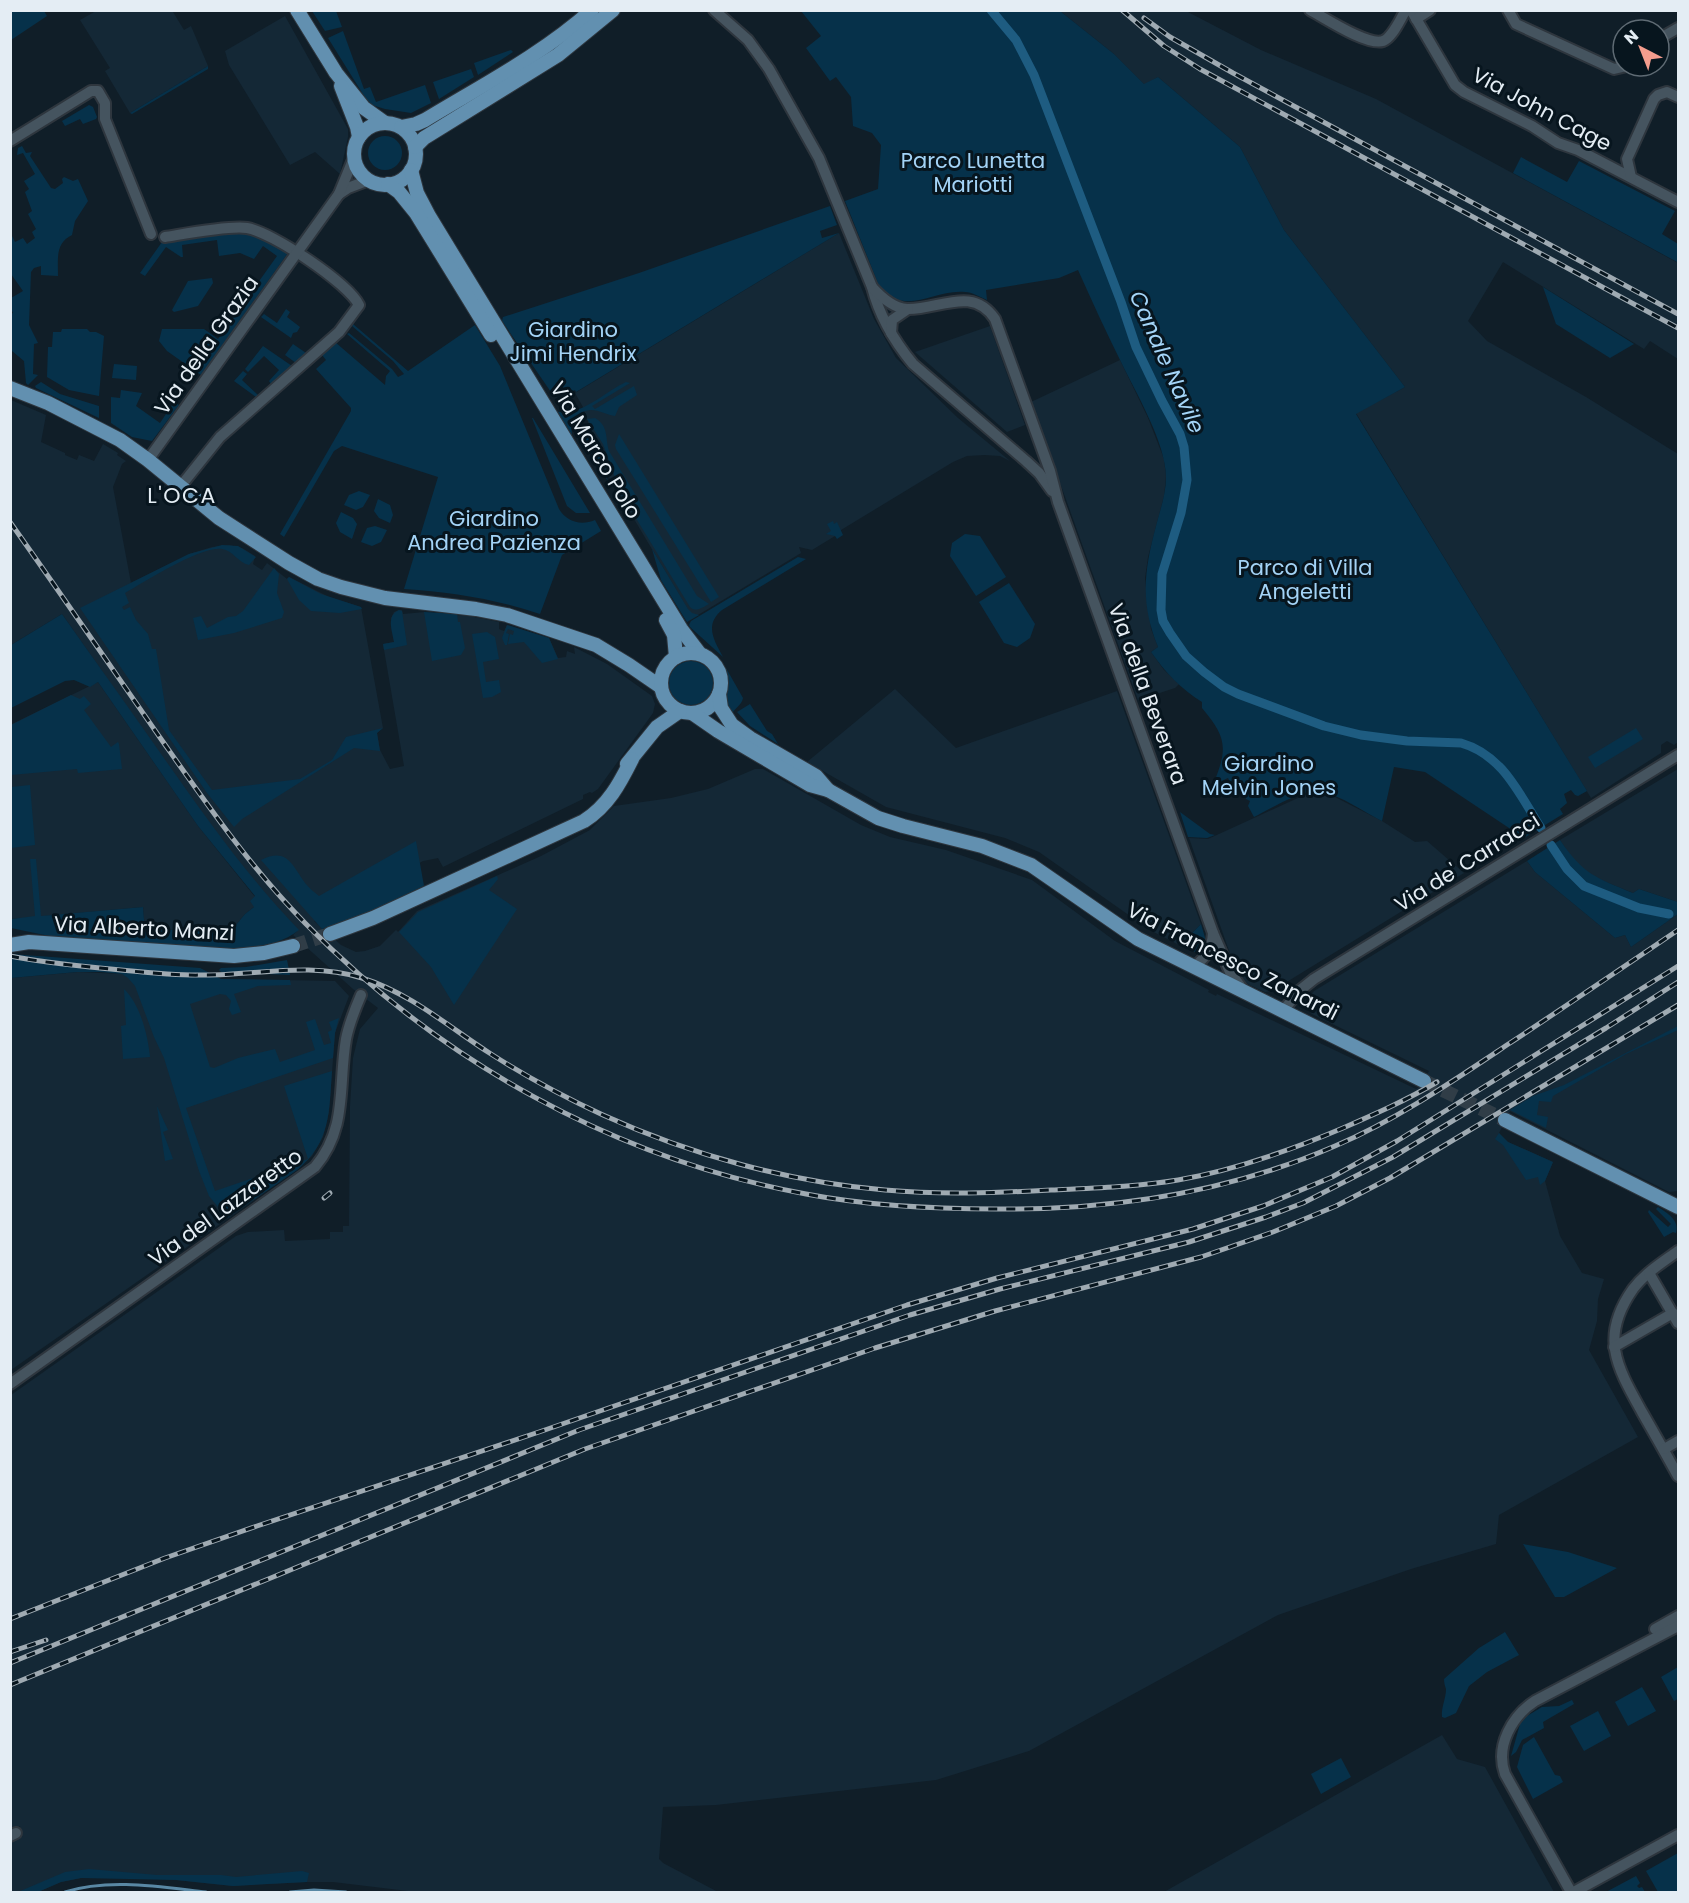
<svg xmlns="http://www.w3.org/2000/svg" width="1689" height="1903" viewBox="0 0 1689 1903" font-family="Poppins,sans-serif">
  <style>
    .built { fill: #142836 }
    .green { fill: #06314a }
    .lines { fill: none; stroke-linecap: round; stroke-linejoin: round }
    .stream { stroke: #5988a4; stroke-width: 3 }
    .canal { stroke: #1e5c81; stroke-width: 9 }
    .major-tunnel { stroke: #303d47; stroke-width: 14; stroke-dasharray: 14 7; stroke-linecap: butt }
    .minor-casing { stroke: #2e363e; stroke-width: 14 }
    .major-casing { stroke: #2e363e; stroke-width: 16 }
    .minor { stroke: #45545f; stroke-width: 10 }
    .major { stroke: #6290b0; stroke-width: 14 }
    .rail-casing { stroke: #9faab2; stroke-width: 5 }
    .rail { stroke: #07151e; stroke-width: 3; stroke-dasharray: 9; stroke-linecap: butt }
    .labels { text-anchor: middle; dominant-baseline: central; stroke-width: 6; stroke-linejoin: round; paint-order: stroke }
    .street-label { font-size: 21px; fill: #e4edf4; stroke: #07151e }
    .park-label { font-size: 21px; fill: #a3d3f6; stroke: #07151e }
    .water-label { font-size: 22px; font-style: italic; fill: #a4d5f8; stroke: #07151e }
    .neighbourhood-label { font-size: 22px; letter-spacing: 1.5px; fill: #e4edf4; stroke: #07151e }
  </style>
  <rect width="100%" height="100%" fill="#101e28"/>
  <g class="built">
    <polygon points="96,11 174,11 173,12 184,30 191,26 208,66 130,113 105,71 110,68 80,20"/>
    <polygon points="1060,11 1186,11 1261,50 1376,99 1678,263 1678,359 1650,341 1644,349 1503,262 1468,321 1487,341 1586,397 1678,454 1678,742 1674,745 1667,741 1661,745 1661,753 1591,798 1356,413 1405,387 1284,230 1240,147 1158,77 1145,85 1114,54"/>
    <polygon points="285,16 348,129 348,137 340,174 315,152 290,165 229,65 225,51"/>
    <polygon points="839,233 874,319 896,358 958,418 1010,461 1000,456 985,455 967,456 953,462 841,530 835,536 812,550 799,547 801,553 693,618 603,467 583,407 575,393"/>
    <polygon points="990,326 1025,425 1007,432 915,352"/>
    <polygon points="1120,360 1148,418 1164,459 1166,476 1164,496 1148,557 1145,578 1151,629 1158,647 1151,652 1164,670 1179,684 1175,688 1138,700 1031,402"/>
    <polygon points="11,400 46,415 41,442 65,453 65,455 77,460 79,455 94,461 103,444 118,453 117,455 126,461 122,464 113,487 131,583 189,554 212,547 229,545 242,548 255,556 253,564 262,570 267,563 287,579 289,577 329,597 361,607 383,728 377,733 380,750 390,769 404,766 383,644 394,642 391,618 394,612 399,610 402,610 403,614 425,612 469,616 499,622 499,629 501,630 504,631 507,625 549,638 558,658 566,657 567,651 575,654 574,647 607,664 652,696 655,704 653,713 598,789 592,793 590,792 583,795 583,799 443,867 438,858 423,861 314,921 341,945 356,952 365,951 380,946 396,930 398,932 417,911 541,856 590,830 614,806 671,798 708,789 755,769 763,769 861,825 890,837 946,850 1032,880 1115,941 1209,990 1208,992 1216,996 1217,994 1416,1089 1421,1086 1429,1071 1312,1014 1307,1009 1307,999 1314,991 1527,861 1535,872 1615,938 1625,935 1631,947 1678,914 1678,1191 1669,1192 1510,1111 1499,1133 1508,1142 1553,1162 1545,1181 1560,1236 1582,1273 1604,1279 1598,1299 1597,1321 1589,1350 1638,1437 1499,1515 1496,1544 1411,1569 1278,1615 1029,1751 936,1780 716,1805 663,1807 659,1859 663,1863 718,1892 416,1892 333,1882 307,1882 233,1886 176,1880 119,1877 81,1878 61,1882 38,1892 11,1892 11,1841 22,1834 20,1826 11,1830 11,1395 236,1236 248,1232 284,1230 285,1241 330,1239 330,1232 343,1232 343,1226 349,1226 350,1106 353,1058 360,1029 378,1008 353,989 293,935 298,930 268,898 236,859 190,797 62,614 11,645"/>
    <polygon points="98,682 198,826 255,897 254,907 245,914 231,931 209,933 208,927 145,932 143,907 12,919 10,725"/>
    <polygon points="895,689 956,748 1117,691 1201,924 1192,933 1194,935 1181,946 1150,930 1039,852 1005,838 886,807 807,762"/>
    <polygon points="1678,769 1678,902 1639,889 1633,893 1591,876 1573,860 1560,840"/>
    <polygon points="1311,792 1327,793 1382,821 1415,842 1427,841 1464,873 1272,991 1265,992 1245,983 1237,973 1189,838 1208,839"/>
    <polygon points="200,968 221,979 335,981 349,996 335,1033 329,1112 323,1137 312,1156 297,1170 11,1370 11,978 78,972 122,974"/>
    <polygon points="1442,1735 1457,1759 1485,1767 1554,1892 1164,1892"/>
  </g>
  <g class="green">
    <polygon points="11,10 44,11 47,16 11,40"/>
    <polygon points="312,11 336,11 342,27 325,31"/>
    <path d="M801,11H1060L1114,54L1144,84L1158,77L1240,147L1284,230L1405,387L1356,414L1587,791L1578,796L1575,795L1571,790L1564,794L1567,803L1560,809L1563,814L1524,838L1425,772L1394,767L1382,821C1364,812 1333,790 1314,791C1296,793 1270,809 1254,817L1248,806L1250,801L1246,799L1244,794L1240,795L1236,783L1230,782L1228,778L1213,785C1228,748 1227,738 1202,708V702C1181,689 1165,672 1151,652L1158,647C1140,603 1144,571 1156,526C1160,510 1166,494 1166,477C1166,443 1136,393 1121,362C1106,332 1092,301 1078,270L1059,278L986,290L987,300C980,297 972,292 965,292C932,289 906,318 879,286L845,201L878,189L881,145L872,133L853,126L851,97L836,77L830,81L806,48L821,36Z"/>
    <polygon points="343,31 364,89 370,87 376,102 425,85 431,103 411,113 385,109 372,105 366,99 328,38"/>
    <polygon points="511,50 513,52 478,75 474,63"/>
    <polygon points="208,66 208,69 132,114 130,113"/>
    <polygon points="471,69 474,77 439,99 433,82"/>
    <polygon points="89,105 93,107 97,117 96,119 83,124 80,119 65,126 62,121"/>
    <circle cx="385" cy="153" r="17"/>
    <path d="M22,146L26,153L32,152L30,156L51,188L55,189L63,183L62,179L64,177L73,181L78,179L88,201L75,221L72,235C55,243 58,259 58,276L41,275V266L34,268L31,272L29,325L38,343L34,344L33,374L38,375L28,385L26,383L24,361L12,351L10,353L11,314L13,313L11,309V298L23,291L11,274V234L15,242L23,238L27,244L35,238L32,232L36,229L28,214L32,211L25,192L29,189L24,181L35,174L23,153L17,155L18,148Z"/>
    <polygon points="1521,157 1567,182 1579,161 1675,211 1662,234 1678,244 1677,262 1513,173"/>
    <polygon points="830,206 837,225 820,231 822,238 839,233 576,392 575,390 563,397 553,395 502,321 503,317 639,273"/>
    <polygon points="247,232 288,253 201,375 167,351 159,341 162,329 204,329 218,339 277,256 263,246 254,259 240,253 219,256 217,240 182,245 183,257 181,257 166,247 145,276 140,273 162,242"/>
    <polygon points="212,278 213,283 198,306 174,312 172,310 188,281"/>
    <polygon points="1543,287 1634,344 1610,358 1556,324"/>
    <polygon points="286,309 290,312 287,317 300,327 297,332 293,333 291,338 261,317 264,314 277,323"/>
    <path d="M353,324L408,371L475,325L500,366L559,509C567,522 581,526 595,520L601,531L562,555L540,614C495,599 451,592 404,589L438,477L342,446L334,451L284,537L280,534L351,411V408L316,369L326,360L322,355L335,342L385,385L386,376L390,371L347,334L349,333L392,369L398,377L404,374L393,361L352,326Z"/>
    <polygon points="62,329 87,329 90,332 96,332 104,336 99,396 69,390 47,377 48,347 52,347 53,332 61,332"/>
    <polygon points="293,344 306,353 296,363 285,355"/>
    <polygon points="263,346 292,366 271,384 269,381 279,370 264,356 248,372 245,369"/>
    <polygon points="114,364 137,366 136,380 112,378"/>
    <polygon points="243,371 247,374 242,380 258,395 256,397 234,381"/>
    <polygon points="41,382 60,394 99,406 99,418 36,388 35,386"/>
    <path d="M626,382L630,383L592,406L595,409L634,386L637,395L619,407L615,416C608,415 599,410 591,410C574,411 569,427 573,440L630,533L556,411C578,419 606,391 626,382Z"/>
    <polygon points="121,390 142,393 136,406 160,423 174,402 179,405 152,441 132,437 111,423 111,397 120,398"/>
    <polygon points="532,418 533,418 590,513 576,513 567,506"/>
    <path d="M595,418C609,426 605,438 609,451L697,596L709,604C703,607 696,613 690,607L620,492L603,444L587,419Z"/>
    <polygon points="583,425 596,446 608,481 582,439 581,431"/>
    <polygon points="619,434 719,597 711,602 616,449 615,445"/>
    <polygon points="359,491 370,495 363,507 356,510 344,505 349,495"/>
    <polygon points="378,499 390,505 393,515 390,523 379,518 374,511"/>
    <polygon points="341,512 353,518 357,524 352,539 340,532 336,523"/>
    <polygon points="833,521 834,524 837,522 843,535 837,539 835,536 826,534 831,531 827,524"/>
    <polygon points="375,526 387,530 381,542 372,546 361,542 367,528"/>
    <polygon points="965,534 980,536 1006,577 976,596 950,556 952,543"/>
    <path d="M222,545L238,546L256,557L249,565C238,563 233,550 222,549C202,545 144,582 125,593L129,603L122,607L124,610L130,607L136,620L148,634L152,649H156L169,730L212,790L300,779L332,760L346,737L383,728L377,733L380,751L354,748L242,819L234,827L207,793L80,608L189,554Z"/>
    <polygon points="652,549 688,609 692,613 699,615 687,622 661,580"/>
    <path d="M798,557L806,559L722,610C704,625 714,640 723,657L690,627L689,625L691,621Z"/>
    <polygon points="274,568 279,574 277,593 284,612 282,618 234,633 198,640 193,618 201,616 207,628 228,617 236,616 243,611"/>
    <polygon points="289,577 321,594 361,607 362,609 340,613 311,611 299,600 287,579"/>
    <polygon points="1009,583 1035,624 1030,638 1017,647 1004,643 979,602"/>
    <path d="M399,610L402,611L407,645L384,650L383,644L394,642C392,630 386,616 399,610Z"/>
    <polygon points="424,612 457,614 458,622 460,622 465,648 461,655 432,661"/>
    <path d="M62,614C90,654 119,694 147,734C195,802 241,870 299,930C277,947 252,947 226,949L54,937L11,928L10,902L12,919L35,916L30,859H36L41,916L143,907L145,932L208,927L209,933L231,931L245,914L254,907L250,901L255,896L198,826L98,682L90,687L74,680L65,681L11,708V645Z"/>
    <polygon points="507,625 549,638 558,659 542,663 524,642 508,644 510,634 513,635 514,631 508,629 506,633 509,634 507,645 505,645 502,638"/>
    <polygon points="487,632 495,637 499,659 483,662 486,682 499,680 501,692 492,697 483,698 472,634"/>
    <circle cx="691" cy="683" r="22"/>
    <path d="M726,668L743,698C742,705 734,708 731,716L725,701L728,682Z"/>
    <polygon points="71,695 80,699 84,696 91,704 84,710 111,747 118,742 119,744 122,769 78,773 77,769 11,775 11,725"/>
    <polygon points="750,704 767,731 772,734 778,744 750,726 737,712"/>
    <polygon points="1636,728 1643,739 1595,768 1588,757"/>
    <polygon points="30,785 35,845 11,848 11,787"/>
    <polygon points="1180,812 1210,834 1215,835 1207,838 1188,837"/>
    <path d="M1560,840C1584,875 1595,877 1633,893L1639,889L1678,902V914L1631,947L1625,935L1615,938L1535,872L1527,861Z"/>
    <path d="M416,841L424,886L365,914L322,929L261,860C287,847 292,865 305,883C309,888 314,892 319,896Z"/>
    <polygon points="497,876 498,879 489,890 517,909 454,1005 431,967 399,932 418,912"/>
    <polygon points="1201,924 1206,941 1200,954 1181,946 1193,935 1192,933"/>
    <path d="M11,954L200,968L221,979L290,980L291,985L258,986L234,994L241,1012L232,1015L229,1009L231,1001L226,995L220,994L190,1004L210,1067L214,1068L238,1058L275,1049L280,1062L315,1050L306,1022L315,1019L324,1045L331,1043L328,1032L332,1030L329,1022L339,1018L335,1033L333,1058L186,1108L215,1191L308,1159L284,1086L332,1071C329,1112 331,1142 297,1170L227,1218L209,1196L199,1171L164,1058L154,1037L135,986L128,978L122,974L101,972H77L11,978Z"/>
    <polygon points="287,960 290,975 221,972 219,970 221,968 246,967"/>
    <path d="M124,989C140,1004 148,1035 150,1057L123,1059L121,1026L126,1025Z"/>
    <polygon points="1678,1026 1678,1030 1626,1054 1553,1096 1551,1102 1539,1101 1537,1115 1548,1117 1546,1128 1510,1110 1533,1096 1564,1085"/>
    <polygon points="157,1106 168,1130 163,1132 173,1159 165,1161"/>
    <polygon points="1499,1133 1508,1142 1553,1162 1545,1181 1540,1185 1538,1177 1526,1180 1503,1145 1495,1139"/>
    <path d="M1658,1207C1667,1213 1680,1220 1676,1233L1673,1232L1664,1237L1648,1212L1649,1210L1668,1227L1671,1224L1656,1209Z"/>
    <polygon points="1523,1544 1568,1552 1617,1568 1564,1597 1555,1597"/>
    <path d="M1505,1632L1519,1655L1487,1672L1469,1686L1456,1713L1445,1718L1442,1717C1441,1707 1446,1699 1446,1689C1445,1686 1444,1683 1444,1679L1479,1648Z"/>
    <polygon points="1678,1667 1678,1699 1674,1701 1661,1677"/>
    <polygon points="1642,1687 1656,1711 1628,1726 1615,1702"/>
    <polygon points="1572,1700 1574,1704 1543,1722 1544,1728 1522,1740 1516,1752 1511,1756 1520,1724 1527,1716 1542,1707 1559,1706"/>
    <polygon points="1598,1711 1611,1736 1584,1751 1570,1726"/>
    <polygon points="1534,1737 1555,1775 1560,1776 1563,1782 1533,1799 1517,1767 1523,1745"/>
    <polygon points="1341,1758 1351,1777 1321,1794 1311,1774"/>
    <polygon points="1678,1853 1678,1892 1658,1892 1646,1871"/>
    <polygon points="89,1869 157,1875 221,1875 236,1877 302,1871 309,1873 307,1882 233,1886 176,1880 81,1878 61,1882 38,1892 18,1892 65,1872"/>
    <polygon points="1636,1876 1640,1883 1637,1886 1639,1888 1642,1887 1645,1892 1606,1892"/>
  </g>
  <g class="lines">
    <g class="stream">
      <path d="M65,1892C109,1878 161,1887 206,1892"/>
      <polyline points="290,1892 314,1890 346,1892"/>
    </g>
    <g class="canal">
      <path d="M991,10L1016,40L1034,75L1121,302L1136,347L1162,401L1180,434L1184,447L1187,480L1181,513L1162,574L1161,610L1163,621L1170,633L1186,656L1204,672L1224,687L1238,694L1324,726L1361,735L1407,741L1461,743C1503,755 1519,794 1541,828"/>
      <polyline points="1551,845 1567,869 1584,886 1639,908 1669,914"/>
    </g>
    <g class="major-tunnel">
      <polyline points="293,946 330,934"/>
      <polyline points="1424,1081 1505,1120"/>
    </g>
    <g class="minor-casing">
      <g id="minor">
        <path d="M714,10L748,40L769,69L819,158L872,287C879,315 894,341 913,364L1026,461L1039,473L1052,491"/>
        <path d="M1310,10C1325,18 1367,46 1383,41C1393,37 1400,19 1406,10"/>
        <polyline points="1411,10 1455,85 1464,92 1532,126 1558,143 1578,150 1678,202"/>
        <polyline points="1508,10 1516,24 1614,69 1627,66"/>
        <polyline points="1416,19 1430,10"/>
        <polyline points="1659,39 1678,28"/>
        <polyline points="10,141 91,91 98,91 105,103 105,119 151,234"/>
        <polyline points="1631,177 1627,159 1654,99 1658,95 1667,92 1678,97"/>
        <polyline points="339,194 348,188 369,180"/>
        <path d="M165,237C184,234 230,225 247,228C272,232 348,283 359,305L339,332L220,437L180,487"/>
        <path d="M872,287C881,297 893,308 907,309C939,310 972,285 995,319L1050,471L1058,502L1213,933L1230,972L1243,990"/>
        <polyline points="891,333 892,320 908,309"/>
        <polyline points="148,460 339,194 355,155"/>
        <path d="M1194,967C1206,957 1212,949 1213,933"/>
        <polyline points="1283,1011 1299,991 1314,979 1678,755"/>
        <path d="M1678,1251C1663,1262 1645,1273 1633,1289C1599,1337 1617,1367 1642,1412C1654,1433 1666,1454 1678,1476"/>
        <polyline points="1649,1273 1678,1323"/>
        <polyline points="1614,1347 1673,1313"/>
        <path d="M10,1384L315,1167C348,1128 338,1086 346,1039C349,1024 355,1009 361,995"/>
        <polyline points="1664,1449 1678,1441"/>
        <polyline points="1655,1629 1678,1616"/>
        <polyline points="10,1836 16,1833"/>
        <path d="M1571,1892L1505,1774C1495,1746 1512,1716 1535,1701L1678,1626"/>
        <polyline points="1574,1892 1678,1835"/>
      </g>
    </g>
    <g class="major-casing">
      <g id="major">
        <polyline points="297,10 336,73 364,108 385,123"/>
        <polyline points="341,86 357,127 359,137"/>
        <circle cx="385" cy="154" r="31"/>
        <path d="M401,127L416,124L425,120C481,86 543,54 592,10"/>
        <polyline points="415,147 424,138 558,55 613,10"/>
        <polyline points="411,170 417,193 429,216 681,629 700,654"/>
        <polyline points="388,184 399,192 416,213 491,335"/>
        <polyline points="10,388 48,403 120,440 148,460 219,518 289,563 318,579 341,587 385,598 476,609 507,615 596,645 629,665 661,687"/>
        <polyline points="666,620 674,635 676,657"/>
        <circle cx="691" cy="683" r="30"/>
        <polyline points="719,694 721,708 732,725 750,738 816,776 828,790"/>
        <polyline points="692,713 718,731 810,785 828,790 878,818 903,826 982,846 1031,865 1138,939 1424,1081"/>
        <polyline points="627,764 657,727 680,711"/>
        <path d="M330,934L373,918L584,821C608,806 620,783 632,759"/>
        <polyline points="10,945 29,942 234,956 264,953 293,946"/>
        <polyline points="1505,1120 1678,1207"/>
      </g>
    </g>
    <use href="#minor" class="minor"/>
    <use href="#major" class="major"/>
    <g class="rail-casing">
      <g id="rail">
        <polyline points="1122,10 1164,46 1200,69 1678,328"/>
        <polyline points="1144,18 1170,37 1233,73 1678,314"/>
        <path d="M10,522C61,594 111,667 161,739C206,803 250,867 305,923C440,1061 615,1159 806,1194C869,1206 934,1209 998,1209C1115,1210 1227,1193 1335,1146C1398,1119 1453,1081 1510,1043C1566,1006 1622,968 1678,930"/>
        <path d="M10,956C40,962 70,965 100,968C135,971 170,976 205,975C258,975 310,962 362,978C410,993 449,1027 491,1054C527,1077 564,1097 603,1115C691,1155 789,1182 885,1190C941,1195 995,1193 1051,1190C1093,1188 1136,1187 1178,1180C1235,1170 1289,1151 1343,1128C1375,1114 1407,1100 1437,1082"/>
        <polyline points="324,1198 330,1193"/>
        <polyline points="10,1619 165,1558 257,1526 539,1432 907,1305 997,1278 1193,1229 1263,1206 1332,1177 1397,1141 1678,966"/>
        <polyline points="10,1652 46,1640"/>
        <polyline points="10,1663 579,1430 910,1315 1000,1289 1189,1242 1266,1217 1303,1203 1393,1157 1606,1028 1678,982"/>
        <polyline points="10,1685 585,1449 875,1348 995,1311 1201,1257 1273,1232 1336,1206 1390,1178 1678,1005"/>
      </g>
    </g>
    <use href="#rail" class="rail"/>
  </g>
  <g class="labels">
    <g class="street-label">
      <text transform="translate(1542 109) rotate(28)">Via John Cage</text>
      <text transform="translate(206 345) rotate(-55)">Via della Grazia</text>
      <text transform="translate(596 450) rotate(59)">Via Marco Polo</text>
      <text transform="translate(1148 694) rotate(70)">Via della Beverara</text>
      <text transform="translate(1467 862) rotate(-32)">Via de' Carracci</text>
      <text transform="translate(144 928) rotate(3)">Via Alberto Manzi</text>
      <text transform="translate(1233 961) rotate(27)">Via Francesco Zanardi</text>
      <text transform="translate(225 1207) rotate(-36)">Via del Lazzaretto</text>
    </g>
    <g class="park-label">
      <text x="973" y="160">Parco Lunetta<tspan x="973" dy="24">Mariotti</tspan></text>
      <text x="573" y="329">Giardino<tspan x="573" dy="24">Jimi Hendrix</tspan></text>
      <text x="494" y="518">Giardino<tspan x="494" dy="24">Andrea Pazienza</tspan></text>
      <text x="1305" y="567">Parco di Villa<tspan x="1305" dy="24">Angeletti</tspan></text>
      <text x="1269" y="763">Giardino<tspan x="1269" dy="24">Melvin Jones</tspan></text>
    </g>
    <g class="water-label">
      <text transform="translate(1167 362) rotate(66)">Canale Navile</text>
    </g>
    <g class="neighbourhood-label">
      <text x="182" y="495">L'OCA</text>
    </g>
  </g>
  <rect width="1689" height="1903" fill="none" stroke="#e4edf4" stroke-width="24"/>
  <g transform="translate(1641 48) rotate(318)"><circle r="28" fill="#07151e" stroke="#5f6b74" stroke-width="1.5"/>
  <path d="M0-4.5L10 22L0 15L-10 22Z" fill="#f59d8e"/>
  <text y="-9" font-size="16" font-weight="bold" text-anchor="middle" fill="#e4edf4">N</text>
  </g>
</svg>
